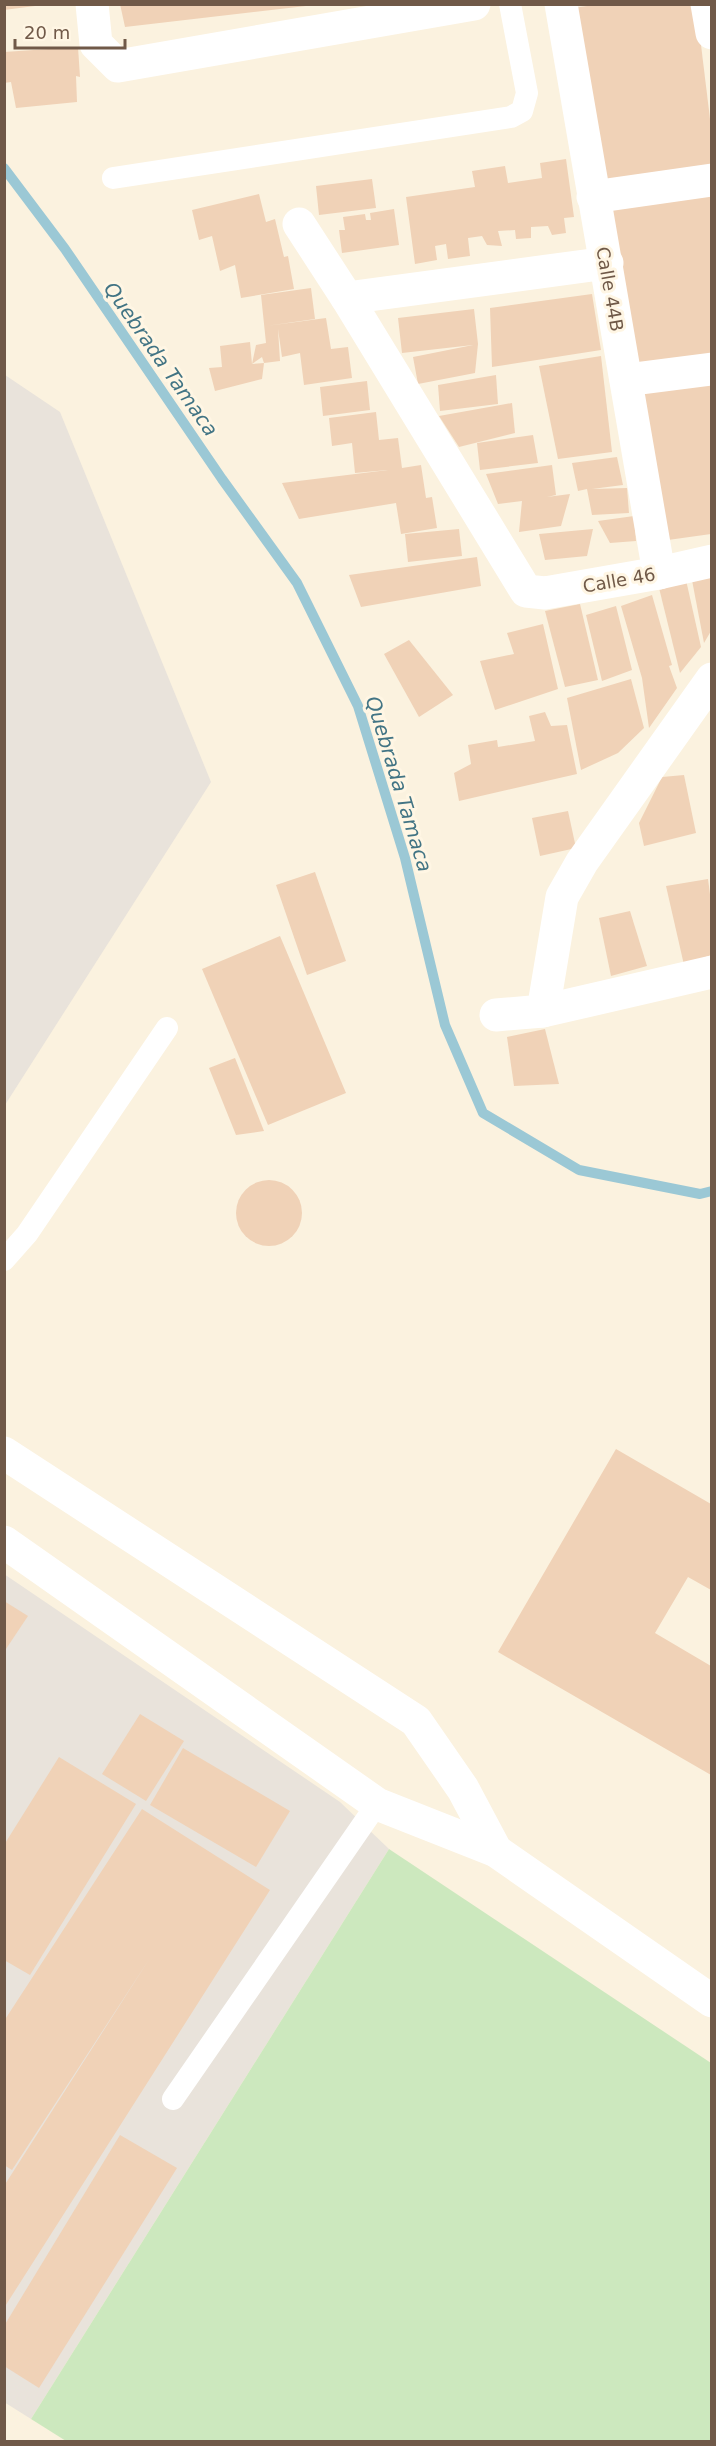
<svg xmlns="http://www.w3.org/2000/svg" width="716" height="2446" viewBox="0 0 716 2446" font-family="'DejaVu Sans',sans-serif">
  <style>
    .industrial { fill: #e9e3db }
    .green { fill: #cce8be }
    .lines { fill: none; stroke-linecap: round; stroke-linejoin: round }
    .stream { stroke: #9bc8d5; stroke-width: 10 }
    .building { fill: #f0d2b7 }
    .service { stroke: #fff; stroke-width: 22 }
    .minor { stroke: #fff; stroke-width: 33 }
    .labels { text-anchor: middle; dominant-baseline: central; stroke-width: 6; stroke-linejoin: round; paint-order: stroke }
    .street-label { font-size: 18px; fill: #705948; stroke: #fff6e4 }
    .water-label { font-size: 20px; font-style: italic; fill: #427484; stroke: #fff6e4 }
  </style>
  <rect width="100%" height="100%" fill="#fbf2df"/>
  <g class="industrial">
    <polygon points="5,375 60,412 211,782 5,1105"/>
    <polygon points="4,1574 340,1802 389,1849 31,2419 4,2402"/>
  </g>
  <polygon class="green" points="389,1849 711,2063 711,2441 66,2441 31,2419"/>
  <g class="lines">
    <polyline class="stream" points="4,168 65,249 222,479 297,583 358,706 405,858 445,1025 483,1113 579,1170 700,1194 712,1191"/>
  </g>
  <g class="building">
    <polygon points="4,4 35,4 35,6 4,10"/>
    <polygon points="120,4 306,4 306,6 125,27"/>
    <polygon points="601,4 696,4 711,127 711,170 607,185 573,8"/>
    <polygon points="78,47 80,77 76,76 77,102 16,108 11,82 4,83 4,52"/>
    <polygon points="566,159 574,217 564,218 566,233 552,235 548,226 531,227 531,238 516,239 515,230 498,231 502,246 487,245 482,236 468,238 470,256 448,259 446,244 435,246 437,260 415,264 406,197 475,187 472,171 505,166 508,183 542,178 540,163"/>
    <polygon points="372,179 376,208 319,215 316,186"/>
    <polygon points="711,190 711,359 636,367 610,203"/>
    <polygon points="259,194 266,222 275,219 284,257 288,256 294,289 241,298 235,265 220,271 212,236 199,240 192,210"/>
    <polygon points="394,209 399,245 342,253 339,230 345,230 343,217 365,214 366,220 371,220 370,213"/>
    <polygon points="311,288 315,319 266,326 326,318 331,349 348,347 352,378 304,385 300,353 282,357 278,329 280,361 264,363 262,379 215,391 209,368 222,367 220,346 250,342 252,364 264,363 262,357 252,364 256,345 266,343 261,295"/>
    <polygon points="592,294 601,350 492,367 490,308"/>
    <polygon points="474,309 478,344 475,373 418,384 413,357 473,345 402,353 398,318"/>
    <polygon points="601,356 612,452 558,459 539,366"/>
    <polygon points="496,375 498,404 440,411 438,385"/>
    <polygon points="711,380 711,534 668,540 643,389"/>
    <polygon points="367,381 370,410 323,416 320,387"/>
    <polygon points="512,403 515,433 459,447 439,416"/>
    <polygon points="376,412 379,440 398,438 402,468 421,465 426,498 432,497 437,528 401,534 396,503 299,519 282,483 388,470 355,473 352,443 332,446 329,418"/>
    <polygon points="533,435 538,463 480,470 477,443"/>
    <polygon points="617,457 623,485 592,489 627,488 629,513 592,515 587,489 578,491 572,463"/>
    <polygon points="552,465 556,495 547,497 570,494 561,526 519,532 522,501 498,504 486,474"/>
    <polygon points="634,516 636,541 610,543 598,521"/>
    <polygon points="459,529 462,556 408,562 405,534"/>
    <polygon points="593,529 587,556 545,560 539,534"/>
    <polygon points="477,557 481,586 361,607 349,575"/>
    <polygon points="711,571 711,631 704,643 691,575"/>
    <polygon points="686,580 701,647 680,673 659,588"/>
    <polygon points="652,595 672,665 669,666 677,688 649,728 642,678 621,606"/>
    <polygon points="580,604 598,680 565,687 545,611"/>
    <polygon points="616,606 632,670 602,681 586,615"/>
    <polygon points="543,624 558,689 495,710 480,661 514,654 507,633"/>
    <polygon points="409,640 453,695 419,717 384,654"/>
    <polygon points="631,679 644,728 618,753 581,770 567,698"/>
    <polygon points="545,712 551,726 567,725 577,774 459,801 454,773 471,764 468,745 497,740 498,747 535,741 529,716"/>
    <polygon points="684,775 696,833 644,846 639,823 662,777"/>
    <polygon points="568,811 576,848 540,856 532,818"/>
    <polygon points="315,872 346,961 307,975 276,885"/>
    <polygon points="708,879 711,902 711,955 684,965 666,886"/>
    <polygon points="630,911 647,966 611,976 599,918"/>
    <polygon points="280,936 346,1093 268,1125 202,969"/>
    <polygon points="545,1029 559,1084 514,1086 507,1037"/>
    <polygon points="235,1058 264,1131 236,1135 209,1068"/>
    <circle cx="269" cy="1213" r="33"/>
    <polygon points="616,1449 711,1504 711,1590 688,1577 655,1633 711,1666 711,1775 498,1652"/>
    <polygon points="4,1601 28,1616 4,1652"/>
    <polygon points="140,1714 184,1741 146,1801 102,1774"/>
    <polygon points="183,1748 290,1811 256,1867 150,1805"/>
    <polygon points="59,1757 136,1804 30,1975 4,1960 4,1845"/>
    <polygon points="142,1809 270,1890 4,2308 4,2186 150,1958 12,2170 4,2165 4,2021"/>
    <polygon points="120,2135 177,2168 39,2388 4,2366 4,2326"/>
  </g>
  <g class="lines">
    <g class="service">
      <polyline points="113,178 511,117 522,111 527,93 510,4"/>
      <polyline points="4,1260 27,1234 167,1028"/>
      <polyline points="173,2099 377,1804"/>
    </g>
    <g class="minor">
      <polyline points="92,4 96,44 118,66 474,4"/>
      <polyline points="561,4 659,573"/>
      <polyline points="707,4 712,33"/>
      <polyline points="593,197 712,180"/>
      <polyline points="299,224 347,298 526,591 545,593 659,573 712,561"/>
      <polyline points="347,298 607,263"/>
      <polyline points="626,380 712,369"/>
      <polyline points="543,1011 562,897 582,862 712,679"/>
      <polyline points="496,1015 543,1011 712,972"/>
      <polyline points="4,1453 416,1721 463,1789 496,1851"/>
      <polyline points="4,1542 377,1804 496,1851 712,2001"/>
    </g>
  </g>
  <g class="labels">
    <g class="street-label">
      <text transform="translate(610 289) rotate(80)">Calle 44B</text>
      <text transform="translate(619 580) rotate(-10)">Calle 46</text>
    </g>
    <g class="water-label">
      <text transform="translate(161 359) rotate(55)">Quebrada Tamaca</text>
      <text transform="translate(399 784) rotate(73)">Quebrada Tamaca</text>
    </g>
  </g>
  <rect width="716" height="2446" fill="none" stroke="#705948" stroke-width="12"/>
  <path d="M15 39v9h110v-9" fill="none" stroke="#705948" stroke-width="3"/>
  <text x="24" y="39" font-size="18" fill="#705948" stroke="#fff6e4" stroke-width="4.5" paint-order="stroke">20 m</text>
</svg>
